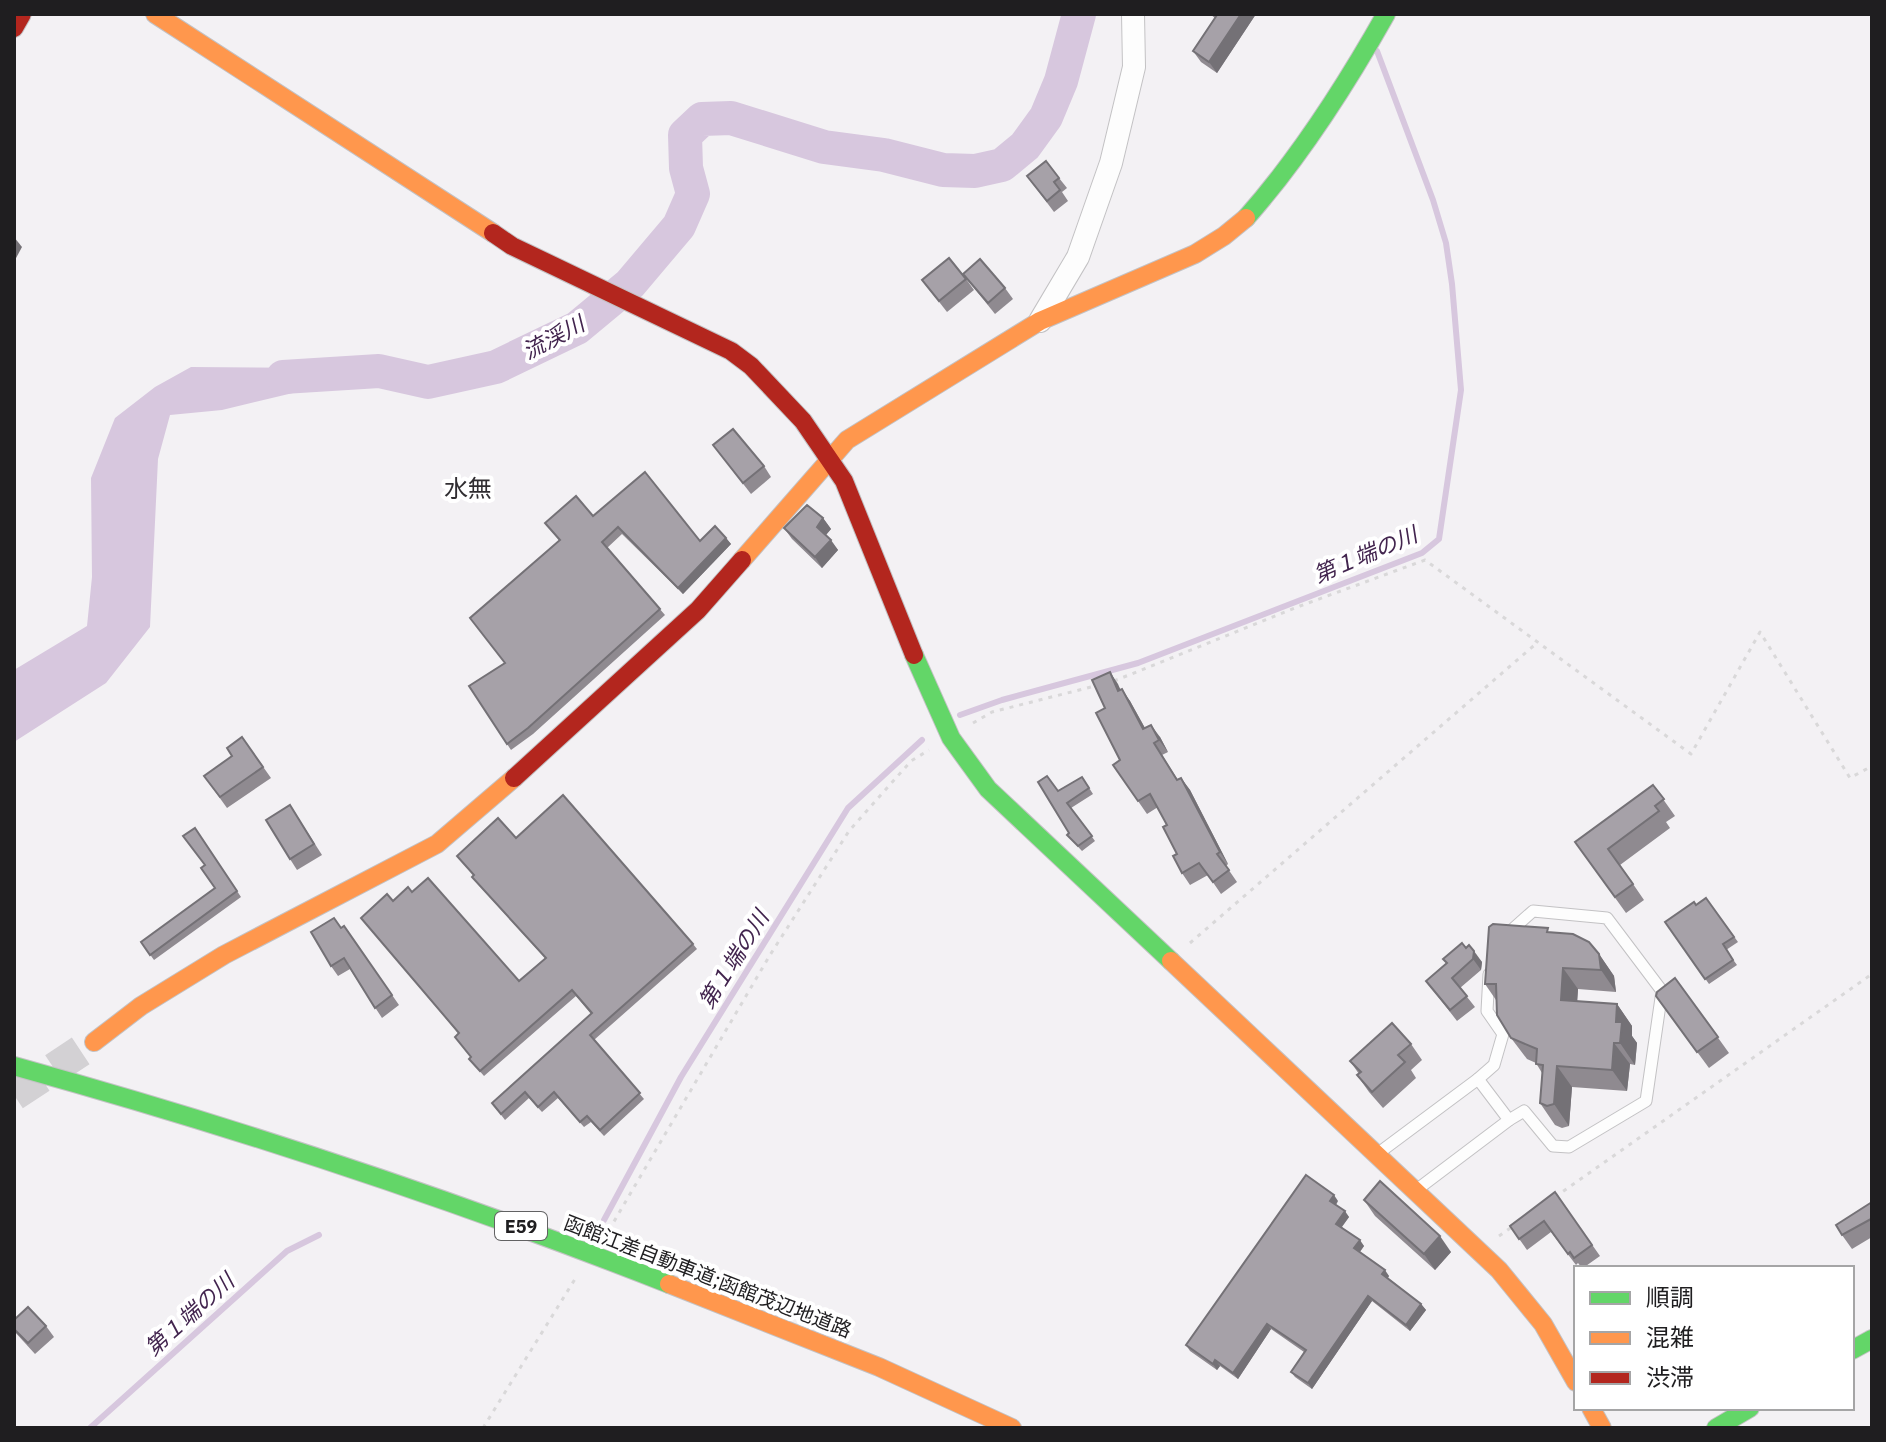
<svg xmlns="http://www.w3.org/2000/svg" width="1886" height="1442" viewBox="0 0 1886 1442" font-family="'IBM Plex Sans','Noto Sans JP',sans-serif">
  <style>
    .water { fill: #d7c7de }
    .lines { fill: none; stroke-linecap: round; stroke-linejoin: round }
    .stream { stroke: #d7c7de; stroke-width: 6 }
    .river { stroke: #d7c7de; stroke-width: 34 }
    .secondary-tunnel { stroke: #d3d1d4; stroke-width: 32; stroke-dasharray: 32 16; stroke-linecap: butt }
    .lane-casing { stroke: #c3c2c4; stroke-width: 13 }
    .street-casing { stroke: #c3c2c4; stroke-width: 24 }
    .fast-casing { stroke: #c3c2c4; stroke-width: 20 }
    .slow-casing { stroke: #c3c2c4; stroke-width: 20 }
    .jam-casing { stroke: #c3c2c4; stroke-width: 20 }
    .path { stroke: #d9d8d9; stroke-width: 3; stroke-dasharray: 4 6; stroke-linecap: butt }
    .lane { stroke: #fdfdfd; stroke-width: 11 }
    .street { stroke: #fdfdfd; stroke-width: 22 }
    .fast { stroke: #63d668; stroke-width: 18 }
    .slow { stroke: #ff974d; stroke-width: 18 }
    .jam { stroke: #b3261e; stroke-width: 18 }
    .wall { fill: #8f8a90 }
    .shaded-wall { fill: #747176 }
    .building { fill: #a6a1a8; stroke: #747176; stroke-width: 2 }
    .labels { text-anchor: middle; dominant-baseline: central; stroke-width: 8; stroke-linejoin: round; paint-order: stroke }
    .shield { fill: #fff; stroke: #626263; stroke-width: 2 }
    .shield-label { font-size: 18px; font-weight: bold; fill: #1f1e20 }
    .street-label { font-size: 20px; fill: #1f1e20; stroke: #fff }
    .water-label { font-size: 22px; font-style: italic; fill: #42244e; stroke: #fff }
    .quarter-label { font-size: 24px; fill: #302d31; stroke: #fff }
  </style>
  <rect width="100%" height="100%" fill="#f3f1f4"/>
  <polygon class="water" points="191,367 331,368 318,387 222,410 170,415 158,459 150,627 106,683 14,742 14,670 87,626 92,577 91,478 115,418 155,387"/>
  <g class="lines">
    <g class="stream">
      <polyline points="960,715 1002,700 1138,663 1422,553 1439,539 1461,390 1452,284 1446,243 1433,200 1377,51"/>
      <polyline points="604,1220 681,1077 848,808 922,740"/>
      <polyline points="90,1428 287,1251 319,1235"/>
    </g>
    <polyline class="river" points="283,377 379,371 428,382 496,367 577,328 630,284 679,226 693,194 686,168 685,135 702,119 731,118 824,147 884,155 943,170 975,171 1002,165 1025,146 1046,117 1061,81 1079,14"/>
    <polyline class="secondary-tunnel" points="14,1095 94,1042"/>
    <g class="lane-casing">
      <g id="lane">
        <polyline points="1506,935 1533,911 1607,918 1662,991 1646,1101 1569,1147 1553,1146 1524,1111 1509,1120"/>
        <polyline points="1478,1079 1494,1065 1503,1034 1487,1011 1489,974"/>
        <polyline points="1380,1152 1478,1079 1509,1120 1419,1188"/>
      </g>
    </g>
    <g class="street-casing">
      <polyline id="street" points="1040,321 1078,257 1111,163 1134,67 1133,14"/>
    </g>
    <g class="fast-casing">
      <g id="fast">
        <path d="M1246,218C1300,157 1346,85 1386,14"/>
        <polyline points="914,655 951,738 988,789 1171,961"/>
        <path d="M14,1066C235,1127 455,1200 669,1284"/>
        <polyline points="1852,1350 1872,1339"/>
        <polyline points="1716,1428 1750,1408"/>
      </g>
    </g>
    <g class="slow-casing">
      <g id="slow">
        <polyline points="155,14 493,233"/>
        <polyline points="742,560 847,440 1040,321 1195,254 1224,236 1246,218"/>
        <polyline points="1171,961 1499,1270 1543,1324 1576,1382"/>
        <polyline points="94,1042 141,1006 224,955 437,844 514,778"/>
        <polyline points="669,1284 879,1367 1012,1428"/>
        <polyline points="1591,1408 1602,1428"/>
      </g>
    </g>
    <g class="jam-casing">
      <g id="jam">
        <polyline points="14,28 22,14"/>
        <polyline points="493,233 512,246 731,351 751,366 803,421 844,481 914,655"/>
        <polyline points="514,778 698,610 742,560"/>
      </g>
    </g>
    <g class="path">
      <polyline points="1114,681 1300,606 1425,560 1691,754 1760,632 1850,778 1872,766"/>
      <polyline points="973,723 992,712 1099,685"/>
      <polyline points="1190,943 1538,642"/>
      <polyline points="1555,1197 1872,974"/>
      <polyline points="609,1230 770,955 849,831 911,761 929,750"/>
      <polyline points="1499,1236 1512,1227"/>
      <polyline points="483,1428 575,1279"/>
    </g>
    <use href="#lane" class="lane"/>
    <use href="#street" class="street"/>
    <use href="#fast" class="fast"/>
    <use href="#slow" class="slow"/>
    <use href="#jam" class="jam"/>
  </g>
  <g class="wall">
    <polygon points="1210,14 1256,14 1217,73 1201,62 1193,51 1215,18"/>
    <polygon points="1027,176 1059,178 1067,188 1062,192 1068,201 1054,212"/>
    <polygon points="963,274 1005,288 1013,299 995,314"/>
    <polygon points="966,279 974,290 947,312 922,280"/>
    <polygon points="713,445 764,466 771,477 751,494"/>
    <polygon points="593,516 700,541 726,538 731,544 683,594 622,534 607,548 665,615 533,734 511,750 469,686 505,663 559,540 545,523"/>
    <polygon points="823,518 831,529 826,535 838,550 822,568 792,539 784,528"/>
    <polygon points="1110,672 1120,689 1130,701 1145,728 1160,737 1168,752 1162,755 1178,780 1181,778 1190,790 1228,864 1226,866 1237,882 1221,894 1208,875 1190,885 1182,873 1177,854 1167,825 1158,807 1147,814 1113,765 1120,760 1105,708"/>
    <polygon points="242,737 271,778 227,808 204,776 232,756"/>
    <polygon points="1082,777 1093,794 1071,808 1095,841 1082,851 1067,835 1069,833 1058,791"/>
    <polygon points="1653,785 1675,816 1666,822 1670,828 1620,865 1644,900 1626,913 1575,842"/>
    <polygon points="290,805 322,855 297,870 290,859"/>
    <polygon points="195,828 241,897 154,960 141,942 215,888 205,866"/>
    <polygon points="516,838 693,944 697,949 594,1040 644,1099 604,1136 591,1122 584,1127 558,1098 542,1112 529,1098 505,1120 492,1103 591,1014 576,996 484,1076 469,1059 471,1057 455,1037 459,1034 361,918 393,901 412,892 519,981 545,958 476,882 472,877 474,876 457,856"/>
    <polygon points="1706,898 1738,942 1726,950 1737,965 1709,984 1665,922 1696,905"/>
    <polygon points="344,926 399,1005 382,1018 350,969 338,976 331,966 342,928"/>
    <polygon points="1551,932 1599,954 1614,976 1616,992 1578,989 1577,1001 1617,1004 1632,1026 1632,1036 1637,1043 1635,1065 1630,1064 1627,1091 1572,1087 1569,1126 1562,1128 1555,1125 1540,1103 1542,1073 1536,1063 1527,1059 1511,1038 1496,1000 1485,984"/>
    <polygon points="1462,943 1482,962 1481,970 1460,988 1475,1007 1457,1021 1426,981 1447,964 1443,959"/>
    <polygon points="1675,978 1729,1053 1709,1068 1656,996"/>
    <polygon points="1411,1044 1422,1060 1411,1070 1416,1078 1383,1108 1369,1092 1357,1075 1359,1074 1350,1061"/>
    <polygon points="1555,1192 1600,1256 1583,1268 1582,1268 1578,1263 1576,1265 1551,1232 1527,1250 1510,1226"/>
    <polygon points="1364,1200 1451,1252 1435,1270 1375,1216"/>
    <polygon points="1338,1201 1336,1205 1349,1217 1342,1227 1364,1246 1360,1252 1389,1276 1388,1278 1421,1304 1426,1310 1410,1331 1372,1301 1312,1389 1295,1377 1291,1372 1304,1352 1271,1329 1238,1379 1220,1366 1217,1370 1190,1351 1186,1345"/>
    <polygon points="1872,1202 1872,1237 1852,1249 1842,1235"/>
    <polygon points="14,1320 46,1326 54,1337 35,1354 14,1331"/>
  </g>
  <g class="shaded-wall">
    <polygon points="1241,14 1256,14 1217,73 1209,62"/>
    <polygon points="14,237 22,247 15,260 14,258"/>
    <polygon points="823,518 831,529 824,537 817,527"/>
    <polygon points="726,538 731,544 683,594 678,588"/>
    <polygon points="831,540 838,550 822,568 815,557"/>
    <polygon points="1110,672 1118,684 1126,703 1118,691"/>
    <polygon points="1122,689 1130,701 1152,741 1143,729"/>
    <polygon points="1151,725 1160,737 1168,752 1159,740"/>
    <polygon points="1181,778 1190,790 1228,864 1220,852"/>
    <polygon points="1474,951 1482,962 1481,970 1473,959"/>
    <polygon points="1599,954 1614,976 1616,992 1601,970"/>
    <polygon points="1563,968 1578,989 1576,1021 1561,1000"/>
    <polygon points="1617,1004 1632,1026 1632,1036 1637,1043 1635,1065 1620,1043 1616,1022"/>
    <polygon points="1614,1043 1630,1064 1627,1091 1612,1070"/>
    <polygon points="1557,1066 1572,1087 1569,1126 1554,1104"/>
    <polygon points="1334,1195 1338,1201 1334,1207 1330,1201"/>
    <polygon points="1345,1211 1349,1217 1340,1229 1336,1224"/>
    <polygon points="1440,1236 1451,1252 1435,1270 1424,1254"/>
    <polygon points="1360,1240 1364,1246 1358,1254 1354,1248"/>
    <polygon points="1385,1270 1389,1276 1386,1280 1382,1274"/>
    <polygon points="1368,1296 1372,1301 1312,1389 1308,1383"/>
    <polygon points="1421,1304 1426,1310 1410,1331 1406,1325"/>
    <polygon points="1267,1324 1271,1329 1238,1379 1233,1373"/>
    <polygon points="1215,1360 1220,1366 1217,1370 1213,1364"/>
  </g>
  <g class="building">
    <polygon points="1216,14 1241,14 1209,62 1193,51 1217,15"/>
    <polygon points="1046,161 1059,178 1054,182 1060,190 1047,201 1027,176"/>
    <polygon points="949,258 966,279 939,301 922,280"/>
    <polygon points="980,259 1005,288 988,303 963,274"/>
    <polygon points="733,429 764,466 743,483 713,445"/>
    <polygon points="645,472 700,541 715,526 726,538 678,588 618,527 602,542 660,609 528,728 507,744 469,686 505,663 470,618 560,540 545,523 576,496 593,516"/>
    <polygon points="807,505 823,518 817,527 831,540 815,557 784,528"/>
    <polygon points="1110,672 1118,691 1122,689 1143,729 1151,725 1159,740 1154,743 1177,780 1181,778 1220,852 1217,854 1229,870 1213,882 1199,863 1182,873 1173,856 1177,854 1163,827 1167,825 1150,794 1138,801 1113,765 1120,760 1096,713 1105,708 1092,680"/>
    <polygon points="242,737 263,767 220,797 204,776 232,756 227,748"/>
    <polygon points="1047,776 1058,791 1082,777 1089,788 1067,803 1092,836 1078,846 1067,835 1069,833 1038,782"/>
    <polygon points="1653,785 1664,799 1655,806 1659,811 1608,849 1633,884 1615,897 1575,842"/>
    <polygon points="563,795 693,944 590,1035 640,1093 600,1130 587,1116 580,1122 554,1092 538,1107 525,1092 501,1114 492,1103 592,1013 572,990 480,1071 469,1059 471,1057 455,1037 459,1033 361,918 387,894 393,901 408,887 412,892 428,878 519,981 546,958 472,877 474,875 457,856 498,818 516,838"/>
    <polygon points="290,805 314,844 290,859 266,820"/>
    <polygon points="195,828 237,891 150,955 141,942 215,888 201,868 205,865 183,836"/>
    <polygon points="1706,898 1734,937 1723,944 1733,960 1705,979 1665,922 1694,902 1696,905"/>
    <polygon points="334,918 341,928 344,926 392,995 375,1008 344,958 331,966 311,932"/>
    <polygon points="1493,924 1548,928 1547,932 1573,934 1589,942 1599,954 1601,970 1563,968 1561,1000 1617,1004 1616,1022 1622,1022 1620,1043 1614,1043 1612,1070 1557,1066 1554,1104 1547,1106 1540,1103 1543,1065 1536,1064 1537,1049 1511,1038 1497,1015 1496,984 1485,984 1489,927"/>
    <polygon points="1462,943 1466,948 1469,945 1474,951 1473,959 1452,978 1467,996 1450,1010 1426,981 1447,963 1443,959"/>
    <polygon points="1675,978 1718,1037 1697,1052 1656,996 1657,992"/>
    <polygon points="1392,1023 1411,1044 1398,1055 1405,1062 1372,1092 1357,1075 1361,1072 1350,1061"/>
    <polygon points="1306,1175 1334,1195 1330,1201 1345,1211 1336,1224 1360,1240 1354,1248 1385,1270 1382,1274 1421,1304 1406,1325 1368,1296 1308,1383 1291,1372 1306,1350 1267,1324 1233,1373 1215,1360 1213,1364 1186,1345"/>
    <polygon points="1380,1181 1440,1236 1424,1254 1364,1200"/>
    <polygon points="1555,1192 1592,1245 1574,1258 1570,1252 1568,1254 1544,1221 1519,1239 1510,1226"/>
    <polygon points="1872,1202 1872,1221 1871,1219 1842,1235 1836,1225"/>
    <polygon points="28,1307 46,1326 28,1343 14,1329 14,1320"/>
  </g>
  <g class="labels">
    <rect class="shield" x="495" y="1212" width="52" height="28" rx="6"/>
    <g class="shield-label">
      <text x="521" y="1226">E59</text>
    </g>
    <g class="street-label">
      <text transform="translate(708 1276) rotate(21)">函館江差自動車道;函館茂辺地道路</text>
    </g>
    <g class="water-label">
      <text transform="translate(553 337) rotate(-28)">流渓川</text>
      <text transform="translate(1365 554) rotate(-23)">第１端の川</text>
      <text transform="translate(733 959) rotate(-58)">第１端の川</text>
      <text transform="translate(189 1314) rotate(-42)">第１端の川</text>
    </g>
    <g class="quarter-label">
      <text x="468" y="488">水無</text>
    </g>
  </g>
  <rect width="1886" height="1442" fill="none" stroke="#1f1e20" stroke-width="32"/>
  <rect x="1574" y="1266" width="280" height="144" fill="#ffffff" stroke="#a5a5a6" stroke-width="2"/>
  <rect x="1590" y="1292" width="40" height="12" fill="#63d668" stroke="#a5a5a6" stroke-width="2"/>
  <text x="1646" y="1306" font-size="24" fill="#1f1e20">順調</text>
  <rect x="1590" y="1332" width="40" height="12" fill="#ff974d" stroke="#a5a5a6" stroke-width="2"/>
  <text x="1646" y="1346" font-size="24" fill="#1f1e20">混雑</text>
  <rect x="1590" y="1372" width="40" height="12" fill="#b3261e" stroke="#a5a5a6" stroke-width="2"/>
  <text x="1646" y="1386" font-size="24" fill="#1f1e20">渋滞</text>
</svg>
